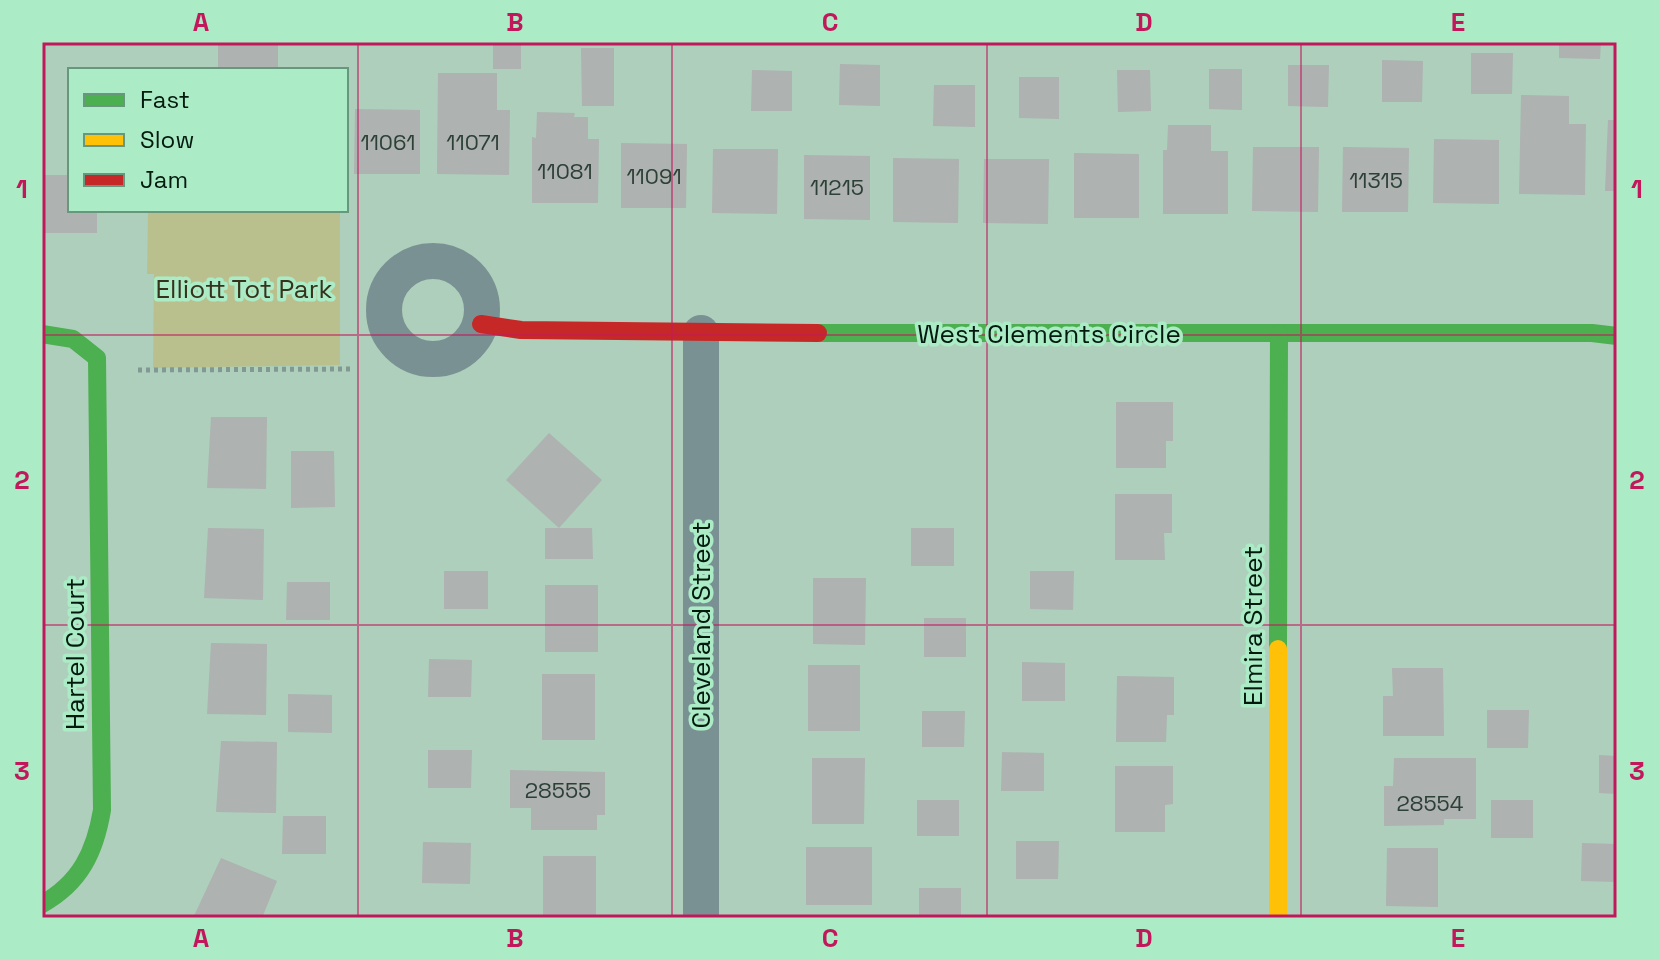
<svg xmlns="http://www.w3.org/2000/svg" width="1659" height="960" viewBox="0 0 1659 960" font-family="'Space Grotesk',sans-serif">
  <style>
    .green { fill: #b9c08e }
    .building { fill: #aeb2b1 }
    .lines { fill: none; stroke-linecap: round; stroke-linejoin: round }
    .path { stroke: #819992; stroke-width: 5; stroke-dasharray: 4 4; stroke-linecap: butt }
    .street { stroke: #7a9193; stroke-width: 36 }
    .fast { stroke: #4caf50; stroke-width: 18 }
    .slow { stroke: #ffc107; stroke-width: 18 }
    .jam { stroke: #c62828; stroke-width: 18 }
    .grid { fill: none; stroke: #c2185b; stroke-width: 2; stroke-opacity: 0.55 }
    .labels { text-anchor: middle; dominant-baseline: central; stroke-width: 7; stroke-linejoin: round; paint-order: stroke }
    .number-label { font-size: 22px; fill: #2d4037 }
    .park-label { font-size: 26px; fill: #37321c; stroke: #abebc6 }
    .street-label { font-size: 26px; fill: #021a0e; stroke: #abebc6 }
    .neatline { fill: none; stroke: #c2185b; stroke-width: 3 }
    .grid-label { font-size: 26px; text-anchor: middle; font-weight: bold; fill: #c2185b }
  </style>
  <rect width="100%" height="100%" fill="#adcfbb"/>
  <polygon class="green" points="148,210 340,210 340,365 153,368 154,274 147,274"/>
  <g class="building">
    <rect x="218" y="42" width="60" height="28"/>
    <rect x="493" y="42" width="28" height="27"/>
    <polygon points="1559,42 1601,42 1600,59 1559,58"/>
    <polygon points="581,48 614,48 614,106 582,106"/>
    <polygon points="1471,53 1513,53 1512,94 1471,94"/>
    <polygon points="1382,60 1423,61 1422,102 1382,102"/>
    <polygon points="840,64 880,65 880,106 839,105"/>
    <polygon points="1288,65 1329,65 1328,107 1288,106"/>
    <polygon points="1209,69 1242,69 1242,110 1209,109"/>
    <polygon points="752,70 792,71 792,111 751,111"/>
    <polygon points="1117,70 1150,70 1151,111 1118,112"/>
    <polygon points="438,73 497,73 497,110 510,110 509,175 437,174"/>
    <polygon points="1019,77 1059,77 1059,119 1019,118"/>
    <polygon points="934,85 975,85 975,127 933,126"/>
    <polygon points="1521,95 1569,96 1569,124 1586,124 1585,195 1519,194"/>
    <polygon points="355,109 420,110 420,174 354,174"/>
    <polygon points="537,112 575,113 574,117 588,117 588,139 599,139 598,203 532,203 532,137 536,138"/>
    <polygon points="1608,120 1617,120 1617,191 1605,191"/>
    <polygon points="1168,125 1211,125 1211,151 1228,151 1228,214 1163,214 1163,150 1167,150"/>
    <polygon points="1434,139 1499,140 1499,204 1433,203"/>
    <polygon points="621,143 687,144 686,208 621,208"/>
    <polygon points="1253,147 1319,147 1318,212 1252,211"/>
    <polygon points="1343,147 1409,148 1408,212 1342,212"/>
    <polygon points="713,149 778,149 777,214 712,213"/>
    <polygon points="1074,153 1139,154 1139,218 1074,218"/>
    <polygon points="804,155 870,156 870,220 804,219"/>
    <polygon points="893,158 959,159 958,223 893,222"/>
    <polygon points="984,159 1049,159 1048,224 983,223"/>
    <polygon points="42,175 70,175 70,210 97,210 97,233 42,233"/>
    <polygon points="1116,402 1173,402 1173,441 1166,441 1166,468 1116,468"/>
    <polygon points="211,417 267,417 266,489 207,488"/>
    <polygon points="549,433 602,480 559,528 506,480"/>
    <polygon points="291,451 334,451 335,507 291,508"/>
    <polygon points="1115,494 1172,494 1172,533 1164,533 1165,560 1115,560"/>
    <polygon points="208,528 264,529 263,600 204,598"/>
    <polygon points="545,528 592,528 593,559 545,559"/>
    <rect x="911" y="528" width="43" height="38"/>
    <rect x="444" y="571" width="44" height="38"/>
    <polygon points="1030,571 1074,571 1073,610 1030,609"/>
    <polygon points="813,578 866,578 865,645 813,644"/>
    <polygon points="287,582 330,582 330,620 286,620"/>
    <rect x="545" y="585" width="53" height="67"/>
    <rect x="924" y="618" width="42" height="39"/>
    <polygon points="211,643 267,644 266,715 207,714"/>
    <polygon points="429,659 472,660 471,697 428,697"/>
    <polygon points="1022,662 1065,663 1065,701 1022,701"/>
    <rect x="808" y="665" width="52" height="66"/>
    <polygon points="1392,668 1443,668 1444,736 1383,736 1383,696 1393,696"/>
    <rect x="542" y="674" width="53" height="66"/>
    <polygon points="1117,676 1174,677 1174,715 1167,715 1166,742 1116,742"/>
    <polygon points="288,694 332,695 332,733 288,732"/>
    <polygon points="1487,710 1529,710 1528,748 1487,748"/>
    <polygon points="922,711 965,711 964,747 922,747"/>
    <polygon points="221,741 277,742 276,813 216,812"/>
    <polygon points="428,750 472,750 471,788 428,788"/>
    <polygon points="1002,752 1044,753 1044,791 1001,791"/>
    <polygon points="1599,755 1617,756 1617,794 1599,793"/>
    <polygon points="812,758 865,758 864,824 812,824"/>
    <polygon points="1394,758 1476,758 1476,819 1444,819 1444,825 1384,826 1384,786 1393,786"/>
    <polygon points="1115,766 1173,766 1173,804 1165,805 1165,832 1115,832"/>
    <polygon points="510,770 605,772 605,815 597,815 597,830 531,830 531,808 510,808"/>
    <rect x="917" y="800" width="42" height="36"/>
    <rect x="1491" y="800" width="42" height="38"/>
    <polygon points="283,816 326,816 326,854 282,854"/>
    <polygon points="1016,841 1059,841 1058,879 1016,879"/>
    <polygon points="423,842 471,843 470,884 422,883"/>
    <polygon points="1582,843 1617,844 1617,882 1581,881"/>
    <rect x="806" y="847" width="66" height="58"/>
    <polygon points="1387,848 1438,848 1438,907 1386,906"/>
    <rect x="543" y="856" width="53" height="62"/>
    <polygon points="221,858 277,881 262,918 193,918"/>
    <rect x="919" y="888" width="42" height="30"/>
  </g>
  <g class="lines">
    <polyline class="path" points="138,370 353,369"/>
    <g class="street">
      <circle cx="433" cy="310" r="49"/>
      <polyline points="701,333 701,918"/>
    </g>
    <g class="fast">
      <polyline points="818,333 1592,333 1617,336"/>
      <path d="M42,334L73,339L97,358L102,810C95,852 80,883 42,904"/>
      <polyline points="1278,649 1279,334"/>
    </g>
    <polyline class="slow" points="1278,918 1278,649"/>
    <polyline class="jam" points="481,324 521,330 818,333"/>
  </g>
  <path class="grid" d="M358,42V918M672,42V918M987,42V918M1301,42V918M42,335H1617M42,625H1617"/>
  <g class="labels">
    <g class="number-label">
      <text x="388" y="142">11061</text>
      <text x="473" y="142">11071</text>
      <text x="565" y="171">11081</text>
      <text x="654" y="176">11091</text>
      <text x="1376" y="180">11315</text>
      <text x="837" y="187">11215</text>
      <text x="558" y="790">28555</text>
      <text x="1430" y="803">28554</text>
    </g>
    <g class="park-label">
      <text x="244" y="289">Elliott Tot Park</text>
    </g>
    <g class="street-label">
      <text x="1049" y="334">West Clements Circle</text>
      <text transform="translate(701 625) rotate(-90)">Cleveland Street</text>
      <text transform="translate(1253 626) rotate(-90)">Elmira Street</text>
      <text transform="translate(75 654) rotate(-90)">Hartel Court</text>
    </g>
  </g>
  <rect width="1659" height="960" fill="none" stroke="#abebc6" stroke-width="88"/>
  <rect x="68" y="68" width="280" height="144" fill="#abebc6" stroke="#67977c" stroke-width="2"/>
  <rect x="84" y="94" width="40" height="12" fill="#4caf50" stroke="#67977c" stroke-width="2"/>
  <text x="140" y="108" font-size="24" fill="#021a0e">Fast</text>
  <rect x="84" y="134" width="40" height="12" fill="#ffc107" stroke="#67977c" stroke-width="2"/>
  <text x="140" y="148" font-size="24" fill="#021a0e">Slow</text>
  <rect x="84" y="174" width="40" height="12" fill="#c62828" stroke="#67977c" stroke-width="2"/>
  <text x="140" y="188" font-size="24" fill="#021a0e">Jam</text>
  <rect x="44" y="44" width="1571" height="872" class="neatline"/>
  <g class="grid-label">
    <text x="201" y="31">A</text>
    <text x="515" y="31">B</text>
    <text x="830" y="31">C</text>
    <text x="1144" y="31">D</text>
    <text x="1458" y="31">E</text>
    <text x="22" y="198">1</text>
    <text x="1637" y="198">1</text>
    <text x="22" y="489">2</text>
    <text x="1637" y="489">2</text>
    <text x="22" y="780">3</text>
    <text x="1637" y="780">3</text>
    <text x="201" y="947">A</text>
    <text x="515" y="947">B</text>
    <text x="830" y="947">C</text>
    <text x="1144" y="947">D</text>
    <text x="1458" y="947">E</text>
  </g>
</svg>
